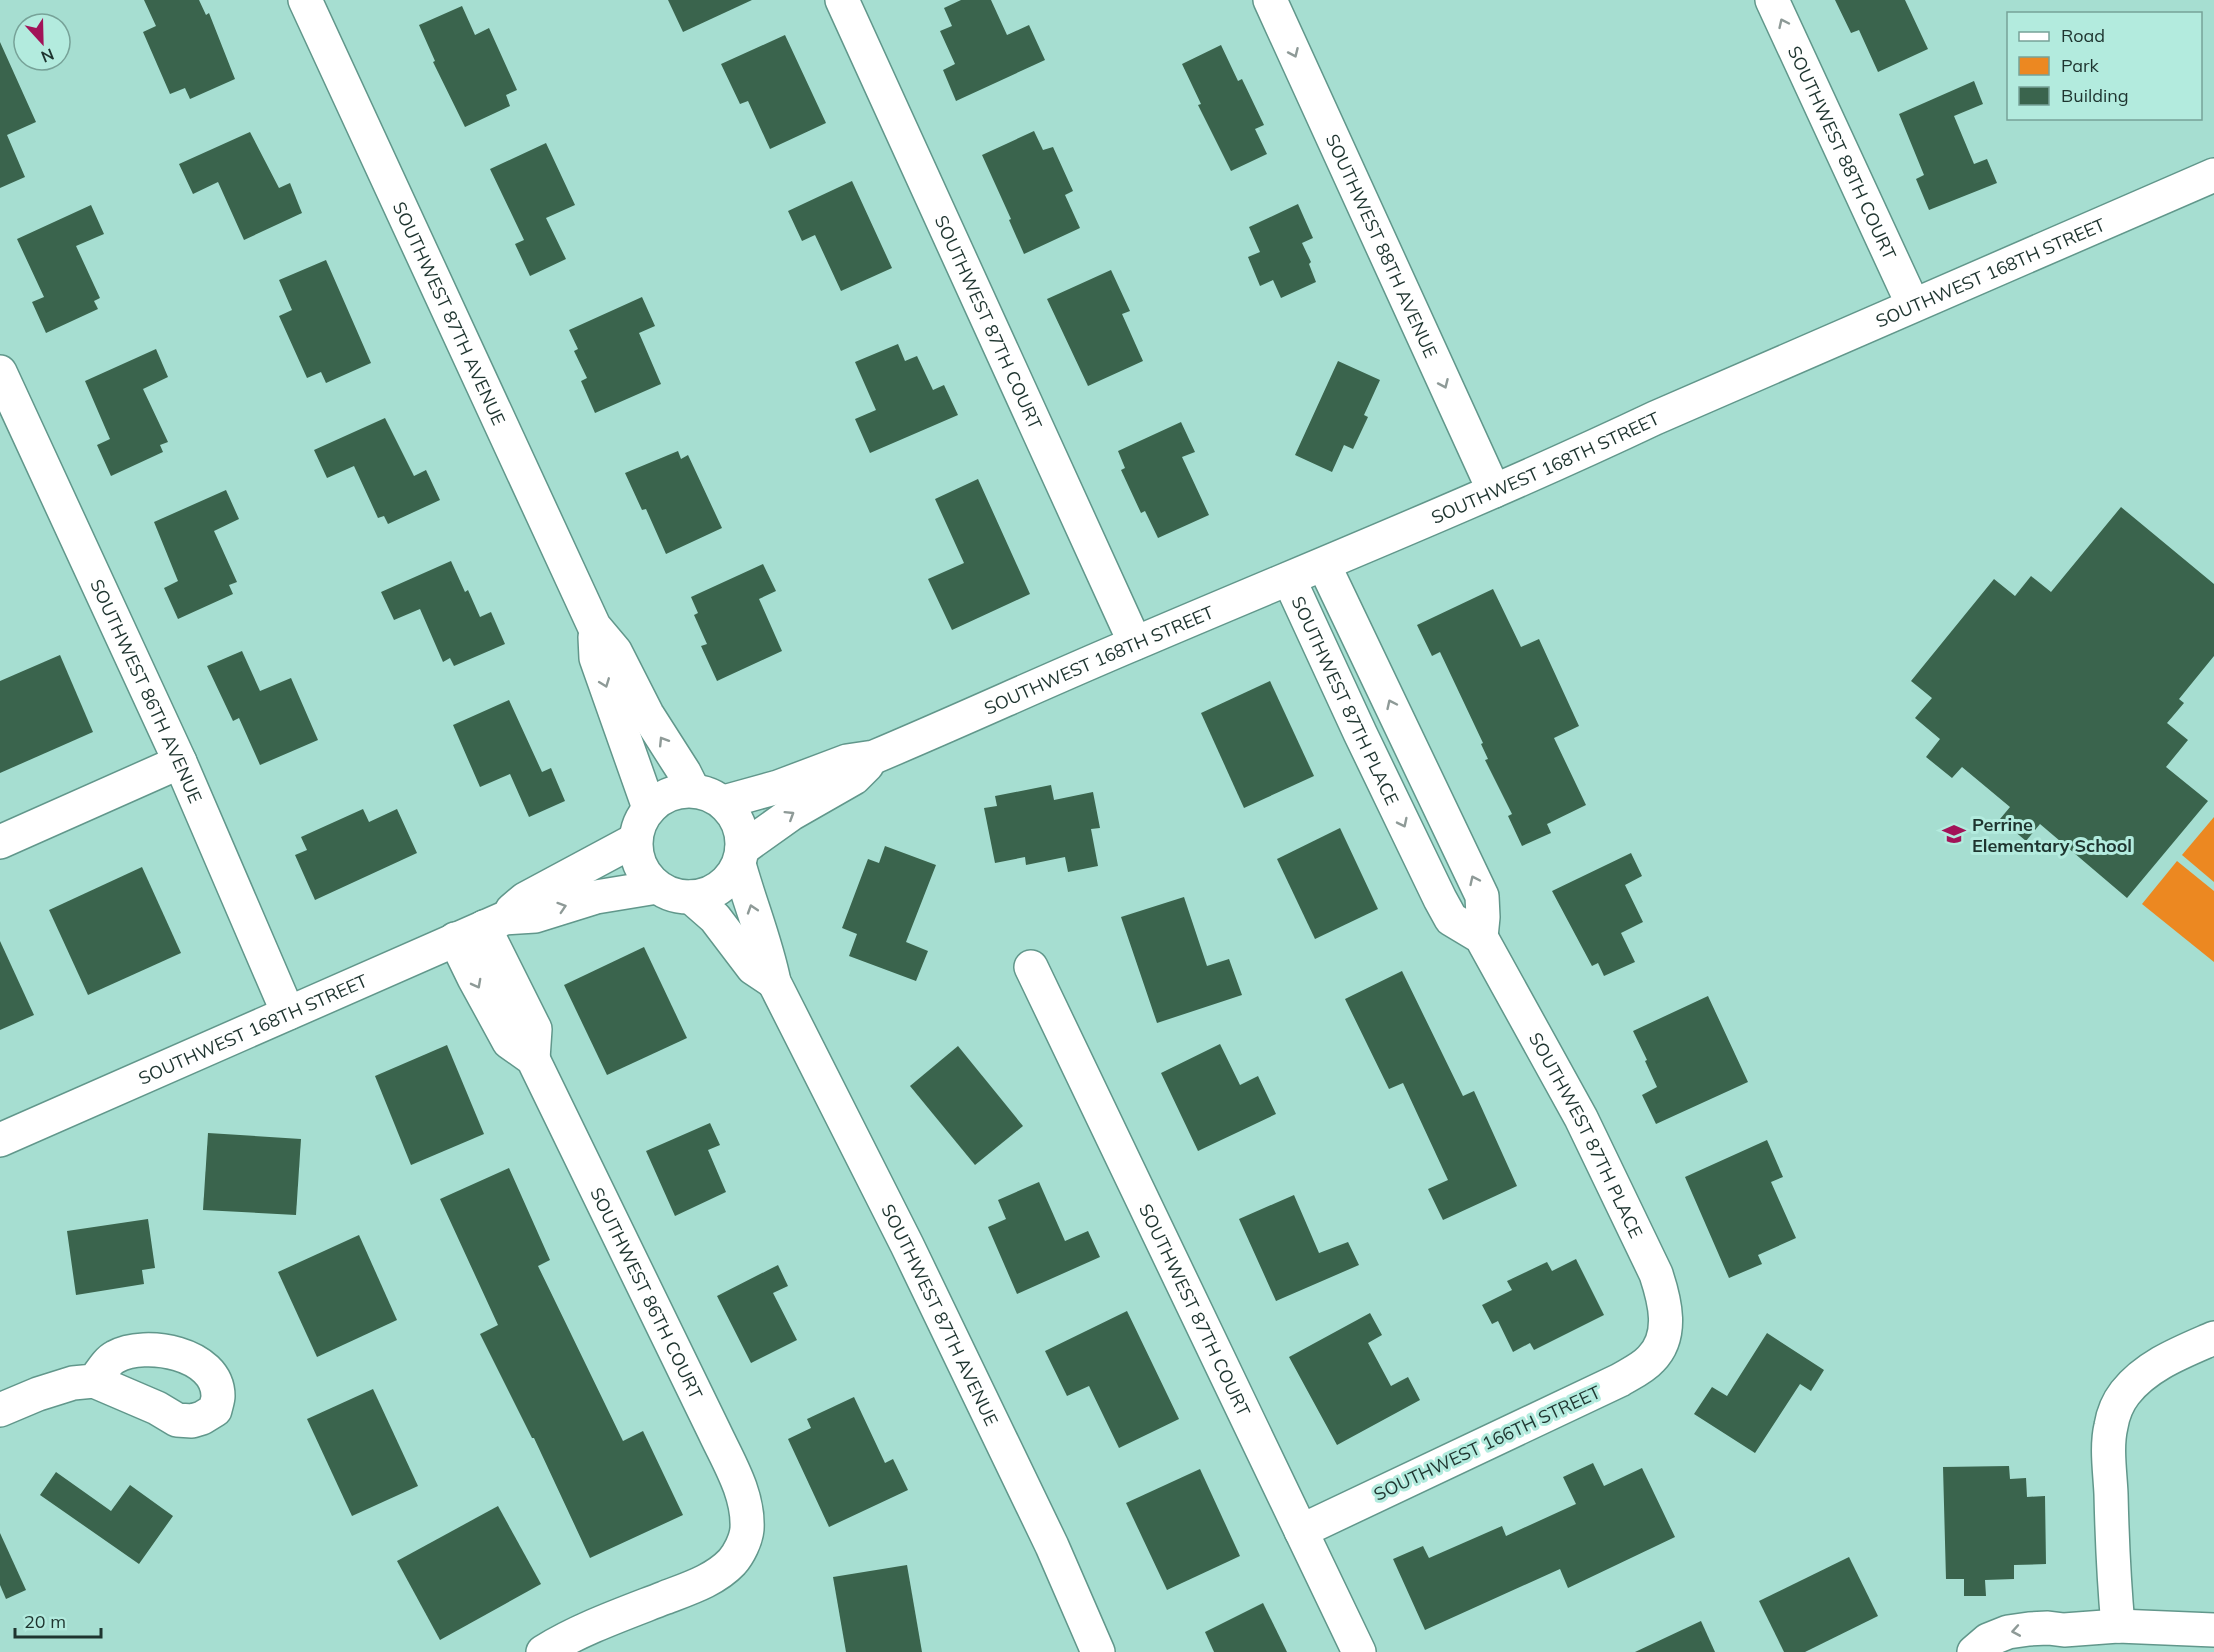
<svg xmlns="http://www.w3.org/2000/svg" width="2214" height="1652" viewBox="0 0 2214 1652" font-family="Mulish,sans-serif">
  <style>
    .green { fill: #ec8821 }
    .building { fill: #3a644d }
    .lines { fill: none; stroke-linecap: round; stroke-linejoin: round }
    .minor-casing { stroke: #61978b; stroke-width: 36 }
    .minor { stroke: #fff; stroke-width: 33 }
    .oneway { stroke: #8e9a97 }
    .labels { text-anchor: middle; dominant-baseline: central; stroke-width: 6; stroke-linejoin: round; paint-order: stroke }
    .street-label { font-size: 18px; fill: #1e342f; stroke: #b3ebde }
    .poi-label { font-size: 18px; font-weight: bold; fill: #1e342f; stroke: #b3ebde; text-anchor: start }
  </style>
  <rect width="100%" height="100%" fill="#a6ded1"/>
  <g class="green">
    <polygon points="2214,817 2214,882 2182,855"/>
    <polygon points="2177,861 2214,891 2214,962 2142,904"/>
  </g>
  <g class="building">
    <polygon points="144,0 199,0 206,15 209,13 235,79 190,99 185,88 170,94 143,32 156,26"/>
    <polygon points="668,0 752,0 683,32"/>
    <polygon points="961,0 991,0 1007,35 1029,25 1045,60 956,101 943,70 955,64 940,31 952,26 944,8"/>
    <polygon points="1835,0 1905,0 1928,49 1878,72 1859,30 1851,33"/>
    <polygon points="462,6 475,35 489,28 517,90 506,95 510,106 465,127 433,62 435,61 419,25"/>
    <polygon points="785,35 826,123 770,149 748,101 740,104 721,64"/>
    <polygon points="0,42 36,122 7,135 25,177 0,188"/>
    <polygon points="1221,45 1238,81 1242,79 1264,125 1255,129 1267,154 1231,171 1198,105 1201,104 1182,64"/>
    <polygon points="1974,81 1983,104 1954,116 1974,164 1987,159 1997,183 1929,210 1916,179 1924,175 1899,114"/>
    <polygon points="1034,131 1043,150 1053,147 1073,191 1065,195 1080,228 1024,254 1009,220 1011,219 982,155"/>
    <polygon points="250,132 279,188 290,183 302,213 244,240 218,182 193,194 179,164"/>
    <polygon points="546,143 575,205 546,218 566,259 530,276 515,244 524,240 490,169"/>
    <polygon points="852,181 892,268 841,291 815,235 802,241 788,211"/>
    <polygon points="1298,204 1313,238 1302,243 1311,262 1309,264 1316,282 1281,298 1273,280 1260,286 1248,257 1260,252 1249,227"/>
    <polygon points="91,205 104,234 76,246 100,298 94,301 98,309 46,333 32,302 44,297 17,239"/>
    <polygon points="326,260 371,363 326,383 321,372 307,378 279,316 292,310 279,280"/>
    <polygon points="1111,270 1130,311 1122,314 1143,361 1088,386 1047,299"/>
    <polygon points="642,297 655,326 639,333 661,384 595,413 581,381 587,378 574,351 578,349 569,330"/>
    <polygon points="898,344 905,361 917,356 933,390 944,385 958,415 870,453 855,419 876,410 855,362"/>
    <polygon points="156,349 168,377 143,389 168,442 160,445 163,452 111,476 97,445 110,439 85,381"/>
    <polygon points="1338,361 1380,380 1364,415 1368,417 1353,449 1344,445 1332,472 1295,455"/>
    <polygon points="385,418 414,476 426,470 440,500 388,524 384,516 378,518 354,466 327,478 314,450"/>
    <polygon points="1181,422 1195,452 1182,457 1209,515 1158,538 1145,511 1141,513 1121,470 1125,468 1118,451"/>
    <polygon points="678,451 681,459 688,455 722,528 666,554 646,509 642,510 625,473"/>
    <polygon points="978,479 1030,594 952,630 928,579 964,563 935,499"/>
    <polygon points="226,490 239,519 214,531 237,582 229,585 233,594 178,619 164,588 178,581 154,522"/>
    <polygon points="2121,507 2214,584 2214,656 2179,699 2184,703 2167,723 2188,740 2166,767 2208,801 2127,898 2040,824 2026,841 2000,819 2010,807 1962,767 1952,778 1926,757 1940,739 1915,718 1932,698 1911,681 1994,579 2015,596 2031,576 2051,592"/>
    <polygon points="451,561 465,592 468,590 480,617 491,612 505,644 454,666 450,658 443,662 420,609 394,620 381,592"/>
    <polygon points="763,564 776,591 759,599 782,651 717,681 701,646 707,644 694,615 698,613 691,597"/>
    <polygon points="1493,589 1521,647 1539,639 1579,726 1554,738 1586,805 1547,824 1551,833 1522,846 1508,816 1512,814 1485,760 1488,759 1481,744 1483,743 1440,652 1432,656 1417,625"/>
    <polygon points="242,651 260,691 291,678 318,740 260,765 239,718 233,721 207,666"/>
    <polygon points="60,655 93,732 0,773 0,681"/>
    <polygon points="1270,681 1314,776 1244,808 1201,713"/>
    <polygon points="509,700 542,772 551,768 565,801 529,817 510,774 480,787 453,725"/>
    <polygon points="1051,785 1054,800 1093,792 1100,828 1091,829 1098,866 1068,872 1065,857 1026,865 1025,857 995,863 984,808 997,806 995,796"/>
    <polygon points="363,809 369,822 397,809 417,853 315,900 295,855 307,850 301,837"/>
    <polygon points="1340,828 1378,909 1315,939 1277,859"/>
    <polygon points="885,846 936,865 906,942 928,951 916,981 849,956 857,934 842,928 868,859 879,863"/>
    <polygon points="1631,853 1642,876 1625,885 1643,922 1621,933 1635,962 1604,976 1598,963 1592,966 1552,891"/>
    <polygon points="142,867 181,953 88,995 49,910"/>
    <polygon points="1184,897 1207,966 1229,959 1242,995 1157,1023 1121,917"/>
    <polygon points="0,941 34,1015 0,1030"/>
    <polygon points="644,947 687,1038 607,1075 564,985"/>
    <polygon points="1402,971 1463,1096 1474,1091 1517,1186 1443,1220 1428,1189 1448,1180 1403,1083 1389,1089 1345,999"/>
    <polygon points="1708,996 1748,1082 1656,1124 1642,1095 1657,1087 1645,1061 1647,1060 1633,1031"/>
    <polygon points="1220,1044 1240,1085 1258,1076 1276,1114 1198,1151 1161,1073"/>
    <polygon points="447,1045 484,1134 411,1165 375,1076"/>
    <polygon points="958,1046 1023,1126 975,1165 910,1086"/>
    <polygon points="710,1123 720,1145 708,1150 726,1192 675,1216 646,1151"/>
    <polygon points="208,1133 301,1139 296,1215 203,1210"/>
    <polygon points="1767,1140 1783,1177 1771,1182 1796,1238 1758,1255 1762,1264 1729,1278 1685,1177"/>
    <polygon points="509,1168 550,1260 538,1266 623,1441 643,1431 683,1515 590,1558 534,1438 532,1438 480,1334 498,1325 440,1199"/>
    <polygon points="1039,1182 1065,1241 1088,1231 1100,1257 1017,1294 988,1227 1006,1219 998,1200"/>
    <polygon points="1294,1195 1319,1253 1348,1242 1359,1265 1276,1301 1239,1219"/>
    <polygon points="148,1219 155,1268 142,1270 144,1284 76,1295 67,1231"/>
    <polygon points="359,1235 397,1320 317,1357 278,1272"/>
    <polygon points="1576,1259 1604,1315 1534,1350 1530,1343 1513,1352 1498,1321 1492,1324 1482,1305 1512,1290 1507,1281 1547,1262 1552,1271"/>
    <polygon points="778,1265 788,1286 773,1293 797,1340 751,1363 717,1296"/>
    <polygon points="1127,1311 1179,1419 1119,1448 1089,1386 1067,1396 1045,1351"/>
    <polygon points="1370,1313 1382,1335 1368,1343 1391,1386 1408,1377 1420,1400 1337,1445 1289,1357"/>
    <polygon points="1767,1333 1824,1370 1811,1391 1800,1384 1755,1453 1694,1414 1712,1387 1727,1396"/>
    <polygon points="373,1389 418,1486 352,1516 307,1419"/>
    <polygon points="854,1397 885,1463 893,1459 908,1490 829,1527 788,1439 811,1428 807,1419"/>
    <polygon points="1593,1463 1604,1486 1642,1468 1675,1537 1568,1588 1560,1569 1425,1630 1393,1559 1423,1546 1429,1558 1502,1526 1506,1536 1576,1504 1563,1477"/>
    <polygon points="2009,1466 2010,1479 2026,1478 2027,1497 2045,1496 2046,1564 2014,1565 2014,1579 1985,1580 1986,1596 1964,1596 1964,1579 1946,1579 1943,1467"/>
    <polygon points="1200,1469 1240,1556 1167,1590 1126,1503"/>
    <polygon points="56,1472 111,1511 130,1485 173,1516 139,1564 40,1495"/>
    <polygon points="498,1506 541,1584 440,1640 397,1561"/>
    <polygon points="0,1533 26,1590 6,1599 0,1585"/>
    <polygon points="1849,1557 1878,1616 1805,1652 1784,1652 1759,1601"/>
    <polygon points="907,1565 922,1652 846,1652 833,1577"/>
    <polygon points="1263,1603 1287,1652 1214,1652 1205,1632"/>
    <polygon points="1701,1621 1715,1652 1635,1652"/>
  </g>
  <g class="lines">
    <g class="minor-casing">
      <g id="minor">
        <path id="s1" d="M305,0L594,626L615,651L647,714L684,772L693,790"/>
        <path id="s2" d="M842,0L1135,643"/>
        <path id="s3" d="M1270,0L1494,491"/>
        <path id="s4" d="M1772,0L1913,305"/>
        <path id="s5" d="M0,372L180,762L288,1013"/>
        <polyline points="1324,565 1482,896 1483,917 1481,937"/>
        <path id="s6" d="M1289,579L1360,733L1440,899L1451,919L1481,937L1581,1118L1656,1274C1665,1301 1674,1336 1651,1359C1643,1368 1630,1374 1620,1380L1301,1531"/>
        <polyline points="595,637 596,658 649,808"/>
        <circle cx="689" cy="844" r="53"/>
        <path id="s7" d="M724,802L778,787L847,761L874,757C962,720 1048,680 1136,643C1309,569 1484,499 1655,418L2214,175"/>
        <polyline points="0,842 180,762"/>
        <polyline points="742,849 791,814 854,778 867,765"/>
        <path id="s8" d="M739,864C750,904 766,942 774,982L907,1245L1052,1546L1098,1652"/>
        <polyline points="691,897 715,918 753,968 774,982"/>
        <polyline points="512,910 525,899 635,840"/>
        <polyline points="484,927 535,1029 533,1059"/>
        <path id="s9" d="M455,939L474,978L509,1042L533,1059L714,1431C728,1461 749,1494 747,1529C746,1540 739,1554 732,1562C714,1581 687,1589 664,1598C623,1614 580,1629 543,1652"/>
        <path id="s10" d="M1031,967L1359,1652"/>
        <path id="s11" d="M0,1140L505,918L535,916L596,897L657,887"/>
        <path d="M0,1410L38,1394L73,1383L94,1381L157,1408L177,1420L192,1421L202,1418L215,1410C216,1405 218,1400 218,1396C218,1353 145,1340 115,1357C107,1361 100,1374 94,1381"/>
        <path d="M2118,1626C2114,1582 2112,1538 2111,1494C2110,1472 2106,1447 2111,1426C2113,1414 2118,1402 2125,1393C2147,1365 2182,1352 2214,1338"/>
        <polyline points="1974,1652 1988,1640 2008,1632 2029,1629 2048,1628 2064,1630 2118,1626 2214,1630"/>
      </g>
    </g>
    <use href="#minor" class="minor"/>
  </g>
  <defs><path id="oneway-chevron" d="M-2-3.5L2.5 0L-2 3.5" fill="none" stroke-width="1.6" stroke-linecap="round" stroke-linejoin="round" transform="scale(1.5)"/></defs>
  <g class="oneway">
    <use href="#oneway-chevron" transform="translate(1783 23) rotate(-115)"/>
    <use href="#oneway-chevron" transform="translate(1294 53) rotate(66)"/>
    <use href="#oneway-chevron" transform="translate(1444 384) rotate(66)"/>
    <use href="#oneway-chevron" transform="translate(605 683) rotate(69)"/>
    <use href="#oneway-chevron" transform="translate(1391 704) rotate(-115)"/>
    <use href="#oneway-chevron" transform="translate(663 741) rotate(-122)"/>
    <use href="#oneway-chevron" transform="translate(790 815) rotate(-32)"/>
    <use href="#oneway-chevron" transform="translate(1403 823) rotate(64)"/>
    <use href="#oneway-chevron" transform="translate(1474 880) rotate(-115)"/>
    <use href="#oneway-chevron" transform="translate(562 907) rotate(-18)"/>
    <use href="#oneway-chevron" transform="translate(752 909) rotate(-108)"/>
    <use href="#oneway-chevron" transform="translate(477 984) rotate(62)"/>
    <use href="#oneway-chevron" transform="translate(2016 1631) rotate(170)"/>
  </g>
  <defs>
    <g id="school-bare" transform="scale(1.8)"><path d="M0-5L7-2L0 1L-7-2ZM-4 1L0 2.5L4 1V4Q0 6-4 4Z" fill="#a21358" stroke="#b3ebde" stroke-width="2.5" paint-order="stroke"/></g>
  </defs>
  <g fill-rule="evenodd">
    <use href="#school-bare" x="1954" y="834"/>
  </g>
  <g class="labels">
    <g class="street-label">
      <text stroke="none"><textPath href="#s4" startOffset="168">SOUTHWEST 88TH COURT</textPath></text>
      <text stroke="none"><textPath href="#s3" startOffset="270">SOUTHWEST 88TH AVENUE</textPath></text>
      <text stroke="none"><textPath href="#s7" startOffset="1374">SOUTHWEST 168TH STREET</textPath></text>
      <text stroke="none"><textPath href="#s1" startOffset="345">SOUTHWEST 87TH AVENUE</textPath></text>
      <text stroke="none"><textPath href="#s2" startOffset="354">SOUTHWEST 87TH COURT</textPath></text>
      <text stroke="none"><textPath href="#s7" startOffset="888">SOUTHWEST 168TH STREET</textPath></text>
      <text stroke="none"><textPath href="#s7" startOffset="402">SOUTHWEST 168TH STREET</textPath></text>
      <text stroke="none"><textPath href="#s5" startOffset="351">SOUTHWEST 86TH AVENUE</textPath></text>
      <text stroke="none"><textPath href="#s6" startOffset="134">SOUTHWEST 87TH PLACE</textPath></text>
      <text stroke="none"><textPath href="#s11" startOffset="276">SOUTHWEST 168TH STREET</textPath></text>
      <text stroke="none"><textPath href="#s6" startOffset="636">SOUTHWEST 87TH PLACE</textPath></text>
      <text stroke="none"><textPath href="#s9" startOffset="406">SOUTHWEST 86TH COURT</textPath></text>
      <text stroke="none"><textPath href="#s10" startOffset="380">SOUTHWEST 87TH COURT</textPath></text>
      <text stroke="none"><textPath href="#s8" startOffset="495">SOUTHWEST 87TH AVENUE</textPath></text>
      <text transform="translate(1487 1443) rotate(-25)">SOUTHWEST 166TH STREET</text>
    </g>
    <g class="poi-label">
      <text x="1972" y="824">Perrine<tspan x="1972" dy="21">Elementary School</tspan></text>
    </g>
  </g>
  <rect x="2007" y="12" width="195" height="108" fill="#b3ebde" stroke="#77a298" stroke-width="1.5"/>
  <rect x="2019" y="32" width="30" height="9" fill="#ffffff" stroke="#77a298" stroke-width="1.5"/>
  <text x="2061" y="42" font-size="18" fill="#1e342f">Road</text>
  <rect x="2019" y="57" width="30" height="18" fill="#ec8821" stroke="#77a298" stroke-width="1.5"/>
  <text x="2061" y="72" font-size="18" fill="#1e342f">Park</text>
  <rect x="2019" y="87" width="30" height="18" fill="#3a644d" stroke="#77a298" stroke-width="1.5"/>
  <text x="2061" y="102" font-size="18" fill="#1e342f">Building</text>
  <g transform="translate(42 42) rotate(158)"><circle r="28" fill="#b3ebde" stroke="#77a298" stroke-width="1.5"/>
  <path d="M0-4.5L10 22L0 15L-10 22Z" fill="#a21358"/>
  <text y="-9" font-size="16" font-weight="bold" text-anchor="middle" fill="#1e342f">N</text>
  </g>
  <path d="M15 1628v9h86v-9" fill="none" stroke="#1e342f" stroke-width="3"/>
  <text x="24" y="1628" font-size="18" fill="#1e342f" stroke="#b3ebde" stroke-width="4.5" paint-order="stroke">20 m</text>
</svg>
